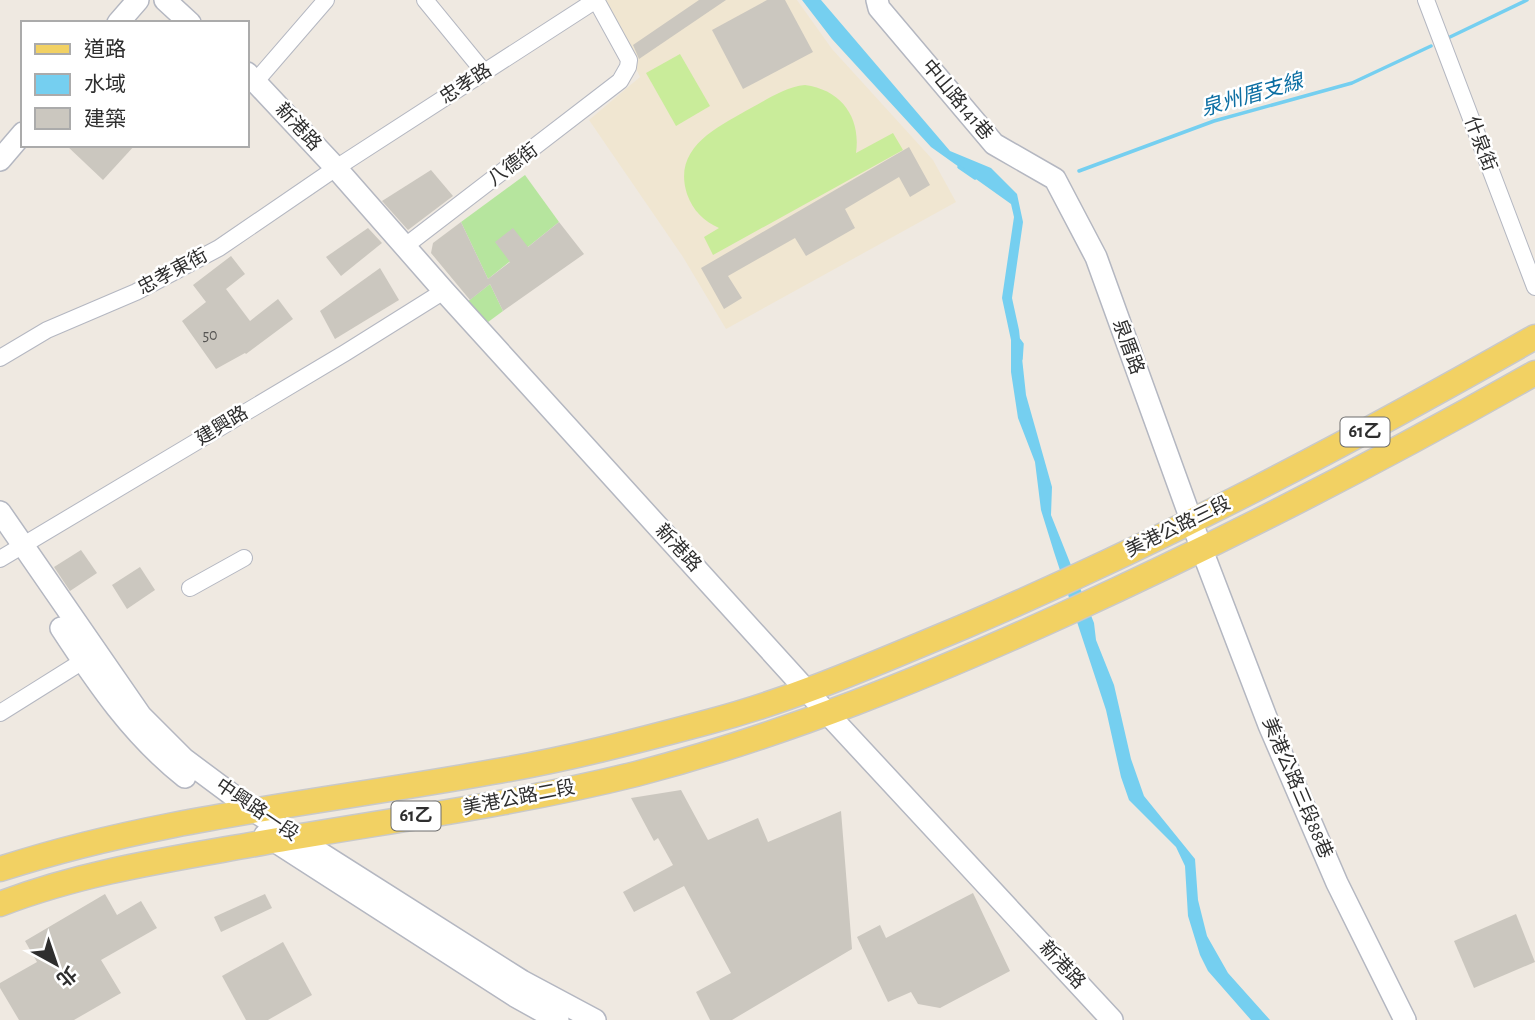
<svg xmlns="http://www.w3.org/2000/svg" width="1535" height="1020" viewBox="0 0 1535 1020" font-family="'Alegreya Sans','Noto Sans TC',sans-serif">
  <style>
    .education { fill: #f0e6d1 }
    .green { fill: #b6e59e }
    .pitch { fill: #c9ec9a }
    .water { fill: #75cff0 }
    .lines { fill: none; stroke-linecap: round; stroke-linejoin: round }
    .stream { stroke: #75cff0; stroke-width: 3.5 }
    .building { fill: #cbc7bf }
    .street-casing { stroke: #b4b7c1; stroke-width: 18 }
    .secondary-casing { stroke: #b4b7c1; stroke-width: 24 }
    .primary-casing { stroke: #c9c9c9; stroke-width: 27 }
    .street { stroke: #fff; stroke-width: 16 }
    .secondary { stroke: #fff; stroke-width: 21 }
    .primary { stroke: #f2d163; stroke-width: 24 }
    .labels { text-anchor: middle; dominant-baseline: central; stroke-width: 5; stroke-linejoin: round; paint-order: stroke }
    .number-label { font-size: 16px; fill: #555452 }
    .shield { fill: #fff; stroke: #6d6d6d; stroke-width: 2 }
    .shield-label { font-size: 18px; font-weight: bold; fill: #2e2e2e }
    .street-label { font-size: 19px; fill: #2e2e2e; stroke: #fff }
    .water-label { font-size: 21px; font-style: italic; fill: #0d6fa3; stroke: #fff }
  </style>
  <rect width="100%" height="100%" fill="#efe9e1"/>
  <polygon class="education" points="603,0 797,0 832,49 933,160 956,202 726,329 683,257 589,120 640,77"/>
  <g class="green">
    <polygon points="525,175 559,222 488,279 461,222"/>
    <polygon points="490,284 503,311 484,325 467,302"/>
  </g>
  <g class="pitch">
    <polygon points="680,54 710,106 676,126 646,73"/>
    <path d="M805,85C842,90 861,118 856,153L893,133L903,150L713,255L704,237L719,228C704,221 693,211 687,194C672,147 718,127 751,108C768,99 785,87 805,85Z"/>
  </g>
  <polygon class="water" points="802,0 821,0 950,151 991,168 1017,194 1023,222 1012,298 1019,330 1026,395 1052,487 1051,515 1094,623 1096,640 1114,685 1131,759 1144,796 1195,859 1198,900 1207,936 1228,973 1270,1020 1251,1020 1208,971 1200,955 1188,916 1185,866 1176,847 1129,800 1121,777 1106,710 1054,552 1041,510 1035,462 1018,418 1011,372 1011,340 1002,298 1014,217 1011,204 931,147 832,39"/>
  <g class="lines">
    <g class="stream">
      <polyline points="1450,37 1527,0"/>
      <polyline points="959,167 975,178"/>
      <polyline points="1079,171 1214,121 1352,83 1431,46"/>
      <polyline points="1019,340 1022,344 1021,359"/>
    </g>
  </g>
  <g class="building">
    <polygon points="699,0 726,0 639,59 633,45"/>
    <polygon points="767,0 785,0 813,52 743,89 712,30"/>
    <polygon points="66,145 135,145 103,180"/>
    <polygon points="909,147 930,185 910,197 899,177 845,209 855,228 806,256 795,238 728,276 742,298 724,309 701,268"/>
    <polygon points="431,170 453,196 408,230 382,201"/>
    <polygon points="461,222 488,279 510,262 495,242 513,228 528,247 559,222 584,254 503,311 490,284 470,300 431,253 433,243"/>
    <polygon points="368,228 382,243 341,276 326,257"/>
    <polygon points="231,256 245,274 226,289 250,321 278,299 293,319 246,354 245,353 216,369 182,321 206,302 193,285"/>
    <polygon points="380,268 399,300 335,339 320,311"/>
    <polygon points="81,550 97,573 70,591 54,567"/>
    <polygon points="140,567 155,590 127,609 112,585"/>
    <polygon points="681,790 708,840 758,818 768,842 841,811 852,949 732,1020 710,1020 696,992 731,973 684,886 634,912 623,892 673,865 658,838 654,841 631,798"/>
    <polygon points="973,893 1010,971 940,1008 918,1004 911,992 888,1002 857,937 880,925 886,938"/>
    <polygon points="105,894 117,915 141,901 157,928 101,960 121,993 74,1020 19,1020 0,988 0,983 37,962 25,941"/>
    <polygon points="265,894 272,908 221,932 214,917"/>
    <polygon points="1516,914 1535,962 1474,988 1454,941"/>
    <polygon points="283,942 312,995 268,1020 246,1020 222,976"/>
  </g>
  <g class="lines">
    <g class="street-casing">
      <g id="street">
        <polyline points="425,0 484,72"/>
        <polyline points="1426,0 1535,287"/>
        <polyline points="256,81 326,0"/>
        <polyline points="404,247 620,81 628,67 629,60 596,0"/>
        <polyline points="0,358 47,330 136,292 219,248 336,168 596,0"/>
        <polyline points="0,559 345,353 444,291"/>
        <polyline points="190,588 244,558"/>
        <polyline points="0,713 83,661"/>
      </g>
    </g>
    <g class="secondary-casing">
      <g id="secondary">
        <polyline points="165,0 190,23"/>
        <polyline points="877,0 879,8 994,144 1055,179 1096,257 1202,550 1269,725 1337,883 1405,1020"/>
        <polyline points="118,23 138,0"/>
        <polyline points="247,73 336,168 444,291 828,714 1112,1020"/>
        <polyline points="0,160 23,133"/>
        <polyline points="0,512 141,716 184,759 254,811 522,981 595,1020"/>
        <path d="M61,628C97,683 133,736 185,777"/>
        <polyline points="265,835 515,996 558,1020"/>
      </g>
    </g>
    <g class="primary-casing">
      <g id="primary">
        <path d="M0,869C159,817 327,802 492,772C565,760 637,741 708,722C796,699 879,662 963,627C1160,543 1349,443 1535,337"/>
        <path d="M0,904C88,870 180,858 272,841C393,820 516,804 636,774C785,735 927,677 1067,613C1226,540 1382,460 1535,373"/>
      </g>
    </g>
    <use href="#street" class="street"/>
    <use href="#secondary" class="secondary"/>
    <use href="#primary" class="primary"/>
  </g>
  <g class="labels">
    <g class="number-label">
      <text x="210" y="335">50</text>
    </g>
    <g class="shield">
      <rect x="1340.5" y="417.5" width="49" height="29" rx="5"/>
      <rect x="391.5" y="801.5" width="49" height="29" rx="5"/>
    </g>
    <g class="shield-label">
      <text x="1365" y="432">61乙</text>
      <text x="416" y="816">61乙</text>
    </g>
    <g class="street-label">
      <text transform="translate(466 84) rotate(-33)">忠孝路</text>
      <text transform="translate(957 100) rotate(50)">中山路141巷</text>
      <text transform="translate(298 127) rotate(47)">新港路</text>
      <text transform="translate(1480 144) rotate(69)">什泉街</text>
      <text transform="translate(513 165) rotate(-37)">八德街</text>
      <text transform="translate(173 272) rotate(-28)">忠孝東街</text>
      <text transform="translate(1128 347) rotate(70)">泉厝路</text>
      <text transform="translate(222 426) rotate(-31)">建興路</text>
      <text transform="translate(1178 527) rotate(-26)">美港公路三段</text>
      <text transform="translate(678 548) rotate(47)">新港路</text>
      <text transform="translate(1297 788) rotate(67)">美港公路三段88巷</text>
      <text transform="translate(519 798) rotate(-11)">美港公路二段</text>
      <text transform="translate(257 810) rotate(34)">中興路一段</text>
      <text transform="translate(1062 965) rotate(47)">新港路</text>
    </g>
    <g class="water-label">
      <text transform="translate(1252 95) rotate(-16)">泉州厝支線</text>
    </g>
  </g>
  <rect x="21" y="21" width="228" height="126" fill="#ffffff" stroke="#ababab" stroke-width="2"/>
  <rect x="35" y="44" width="35" height="10" fill="#f2d163" stroke="#ababab" stroke-width="2"/>
  <text x="84" y="56" font-size="21" fill="#2e2e2e">道路</text>
  <rect x="35" y="74" width="35" height="21" fill="#75cff0" stroke="#ababab" stroke-width="2"/>
  <text x="84" y="91" font-size="21" fill="#2e2e2e">水域</text>
  <rect x="35" y="108" width="35" height="21" fill="#cbc7bf" stroke="#ababab" stroke-width="2"/>
  <text x="84" y="126" font-size="21" fill="#2e2e2e">建築</text>
  <g transform="translate(56 964) rotate(140)" stroke="#ffffff" stroke-width="5" paint-order="stroke">
  <path d="M0-5L12 26L0 18L-12 26Z" fill="#2e2e2e"/>
  <text y="-10" font-size="19" font-weight="bold" text-anchor="middle" fill="#2e2e2e">北</text>
  </g>
</svg>
